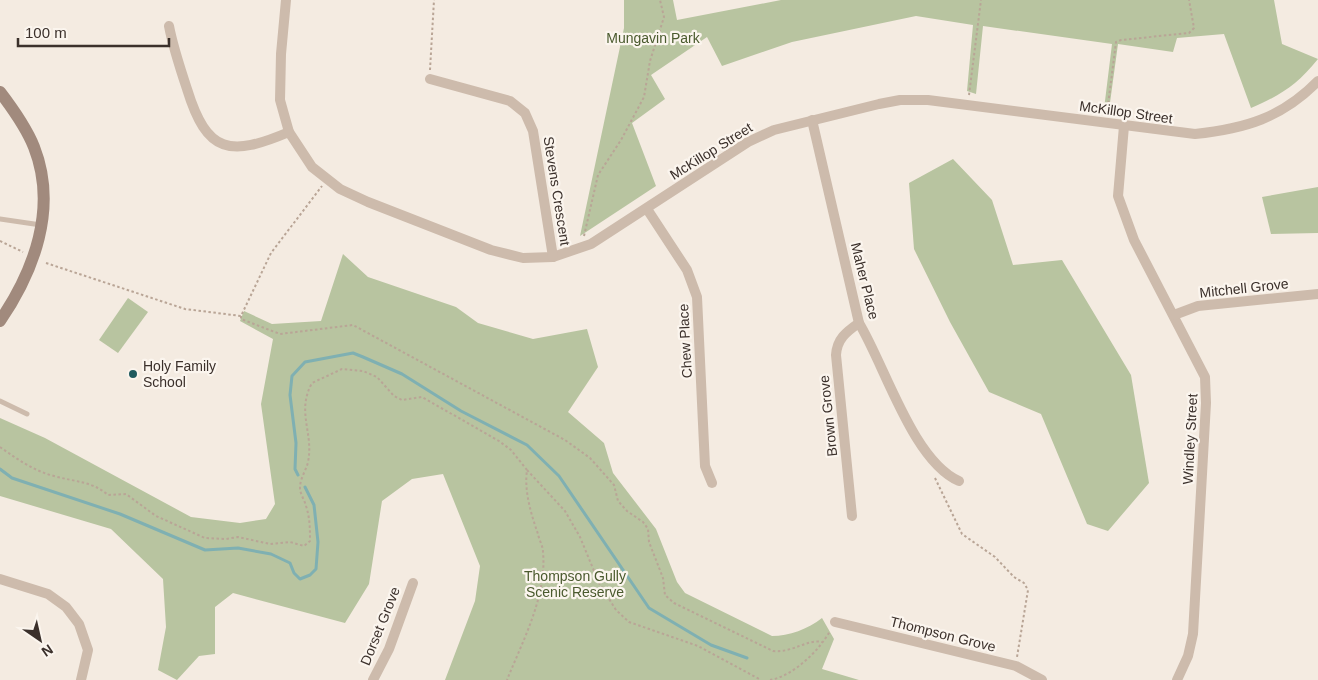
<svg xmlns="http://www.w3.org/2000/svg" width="1318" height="680" viewBox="0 0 1318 680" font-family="Helvetica,sans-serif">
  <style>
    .green { fill: #b8c4a0 }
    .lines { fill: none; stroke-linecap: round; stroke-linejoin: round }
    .stream { stroke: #7fb0b2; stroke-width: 3 }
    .path { stroke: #b9a596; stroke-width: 2; stroke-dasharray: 2.5 2.5; stroke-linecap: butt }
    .lane { stroke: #cdbbac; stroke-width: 5 }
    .street { stroke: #cdbbac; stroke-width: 10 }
    .secondary { stroke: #a18a7d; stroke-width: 12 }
    .poi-dot { fill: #1f5a5e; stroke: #fbf5ee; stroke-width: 2 }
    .labels { text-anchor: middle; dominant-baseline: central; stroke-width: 4.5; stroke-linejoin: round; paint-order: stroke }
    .park-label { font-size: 14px; fill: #4a5a2e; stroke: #fbf5ee }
    .street-label { font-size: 14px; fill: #3b302b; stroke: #fbf5ee }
    .poi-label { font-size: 14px; fill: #3b302b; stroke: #fbf5ee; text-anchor: start }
  </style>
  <rect width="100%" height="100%" fill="#f4ebe1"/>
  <g class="green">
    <path d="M624,0H673L677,20L781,0H1274L1282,44L1318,59C1297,85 1281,95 1251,108L1224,34L1177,38L1173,52L1118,44L1109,110L1104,109L1112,44L983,26L976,94L967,91L973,25L916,16L792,42L722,66L707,37L651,75L665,99L632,123L656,186L580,236L624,28Z"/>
    <polygon points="953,159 992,200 1013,265 1062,260 1131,375 1149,483 1108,531 1087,524 1041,414 989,392 950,322 914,249 909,183"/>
    <polygon points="1318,187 1318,233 1271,234 1262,197"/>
    <path d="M343,254L368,277L456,307L478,323L533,339L587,329L598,367L568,412L604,443L613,473L656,529L677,582L685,593L772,636C789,636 808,629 822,618L834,639L822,669L859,680H445L475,601L480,566L443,474L412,479L382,501L369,584L345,623L233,593L215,607V654L199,656L177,680L158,670L166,627L163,579L111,529L0,496V418L45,438L191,517L240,523L266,519L275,504L261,404L273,339L240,321L244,311L272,324L321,321Z"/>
    <polygon points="128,298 148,312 118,353 99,340"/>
  </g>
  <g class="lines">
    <g class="stream">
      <polyline points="0,469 12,478 120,514 205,550 238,548 271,554 290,563 294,573 300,579 310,575 316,569 318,542 314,505 305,487"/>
      <polyline points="298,475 295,469 296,443 290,395 292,376 305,362 353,353 363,357 402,374 461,411 527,445 559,476 649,608 711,645 747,658"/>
    </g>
    <g class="path">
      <polyline points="430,70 434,0"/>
      <polyline points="969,95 981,0"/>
      <polyline points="1107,113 1116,42 1121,40 1189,33 1194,28 1189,0"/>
      <polyline points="584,236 598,175 621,140 644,97 650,61 664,17 660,0"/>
      <polyline points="0,241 23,252"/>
      <polyline points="46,263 185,309 241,316 271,253 322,186"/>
      <path d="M241,316V319L280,334L353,325L565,440L590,458L614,485L618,501L627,511L643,522L648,529L649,542L663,578L665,595L674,603L773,651C793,653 806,639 822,642"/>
      <path d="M0,447C17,459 34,471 54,476C75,482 92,481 108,495L126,494L156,516L205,538L226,539L238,537L270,544L290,542L304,546L310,541C310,529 310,518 306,506C305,501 300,494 300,488C300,478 306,471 308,462C314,433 296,412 312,383L342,369L363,371L377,377L394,396L402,400L422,397L499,441L511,450L527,470C524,491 531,514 538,534C539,540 543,546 543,552C547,596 523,640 507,680"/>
      <polyline points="527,470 565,511 580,537 599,583 616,610 629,622 698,646 761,680"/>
      <polyline points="935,478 962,534 995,557 1014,577 1024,583 1028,590 1017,657"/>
      <path d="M770,680C793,676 819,651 830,631"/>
    </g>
    <g class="lane">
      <polyline points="0,219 41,225"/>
      <polyline points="0,401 27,414"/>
    </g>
    <g class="street">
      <path d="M286,0L281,54L280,100L289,132L312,167L340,189L368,202L491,250L523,258L553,257L591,244L748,142L774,130L879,104L900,100H928L1195,134C1244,129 1282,118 1318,81"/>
      <path d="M169,26C173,47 180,68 187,89C207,154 230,157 289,132"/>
      <polyline points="430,79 510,101 525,113 533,131 553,257"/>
      <path d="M812,120L859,323C885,366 913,461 959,481"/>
      <polyline points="1124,126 1118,196 1134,240 1205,377 1206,403 1193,634 1188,656 1177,680"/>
      <polyline points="647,209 687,270 697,297 705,466 712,483"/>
      <polyline points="1174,315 1198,306 1318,294"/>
      <path d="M852,516L836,355C837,339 846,332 859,323"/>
      <polyline points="0,579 48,594 66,607 79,624 88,650 81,680"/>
      <polyline points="835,622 1016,666 1042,680"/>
      <polyline points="373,680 389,649 413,583"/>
    </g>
    <path class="secondary" d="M0,92C13,109 26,127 34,147C58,208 34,271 0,321"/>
  </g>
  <circle class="poi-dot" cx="133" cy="374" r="5"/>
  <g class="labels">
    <g class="park-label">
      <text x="653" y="38">Mungavin Park</text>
      <text x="575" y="576">Thompson Gully<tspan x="575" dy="16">Scenic Reserve</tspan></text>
    </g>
    <g class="street-label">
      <text transform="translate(1126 112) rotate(8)">McKillop Street</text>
      <text transform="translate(711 151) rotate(-32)">McKillop Street</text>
      <text transform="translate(557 191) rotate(81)">Stevens Crescent</text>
      <text transform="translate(865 281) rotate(76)">Maher Place</text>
      <text transform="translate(1244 288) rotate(-6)">Mitchell Grove</text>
      <text transform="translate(685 341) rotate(-93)">Chew Place</text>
      <text transform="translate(828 416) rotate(-96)">Brown Grove</text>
      <text transform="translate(1190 439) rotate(-87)">Windley Street</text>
      <text transform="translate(380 626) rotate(-68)">Dorset Grove</text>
      <text transform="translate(943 634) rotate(14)">Thompson Grove</text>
    </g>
    <g class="poi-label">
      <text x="143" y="366">Holy Family<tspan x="143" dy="16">School</tspan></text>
    </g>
  </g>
  <g transform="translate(40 640) rotate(146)" stroke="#fbf5ee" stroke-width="4" paint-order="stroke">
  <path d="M0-4L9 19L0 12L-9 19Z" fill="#3b302b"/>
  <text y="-8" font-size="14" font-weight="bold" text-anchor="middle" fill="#3b302b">N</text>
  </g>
  <path d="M18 38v8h151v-8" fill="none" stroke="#3b302b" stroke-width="2.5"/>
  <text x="25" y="38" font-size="15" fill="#3b302b" stroke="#fbf5ee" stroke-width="4" paint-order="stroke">100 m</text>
</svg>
